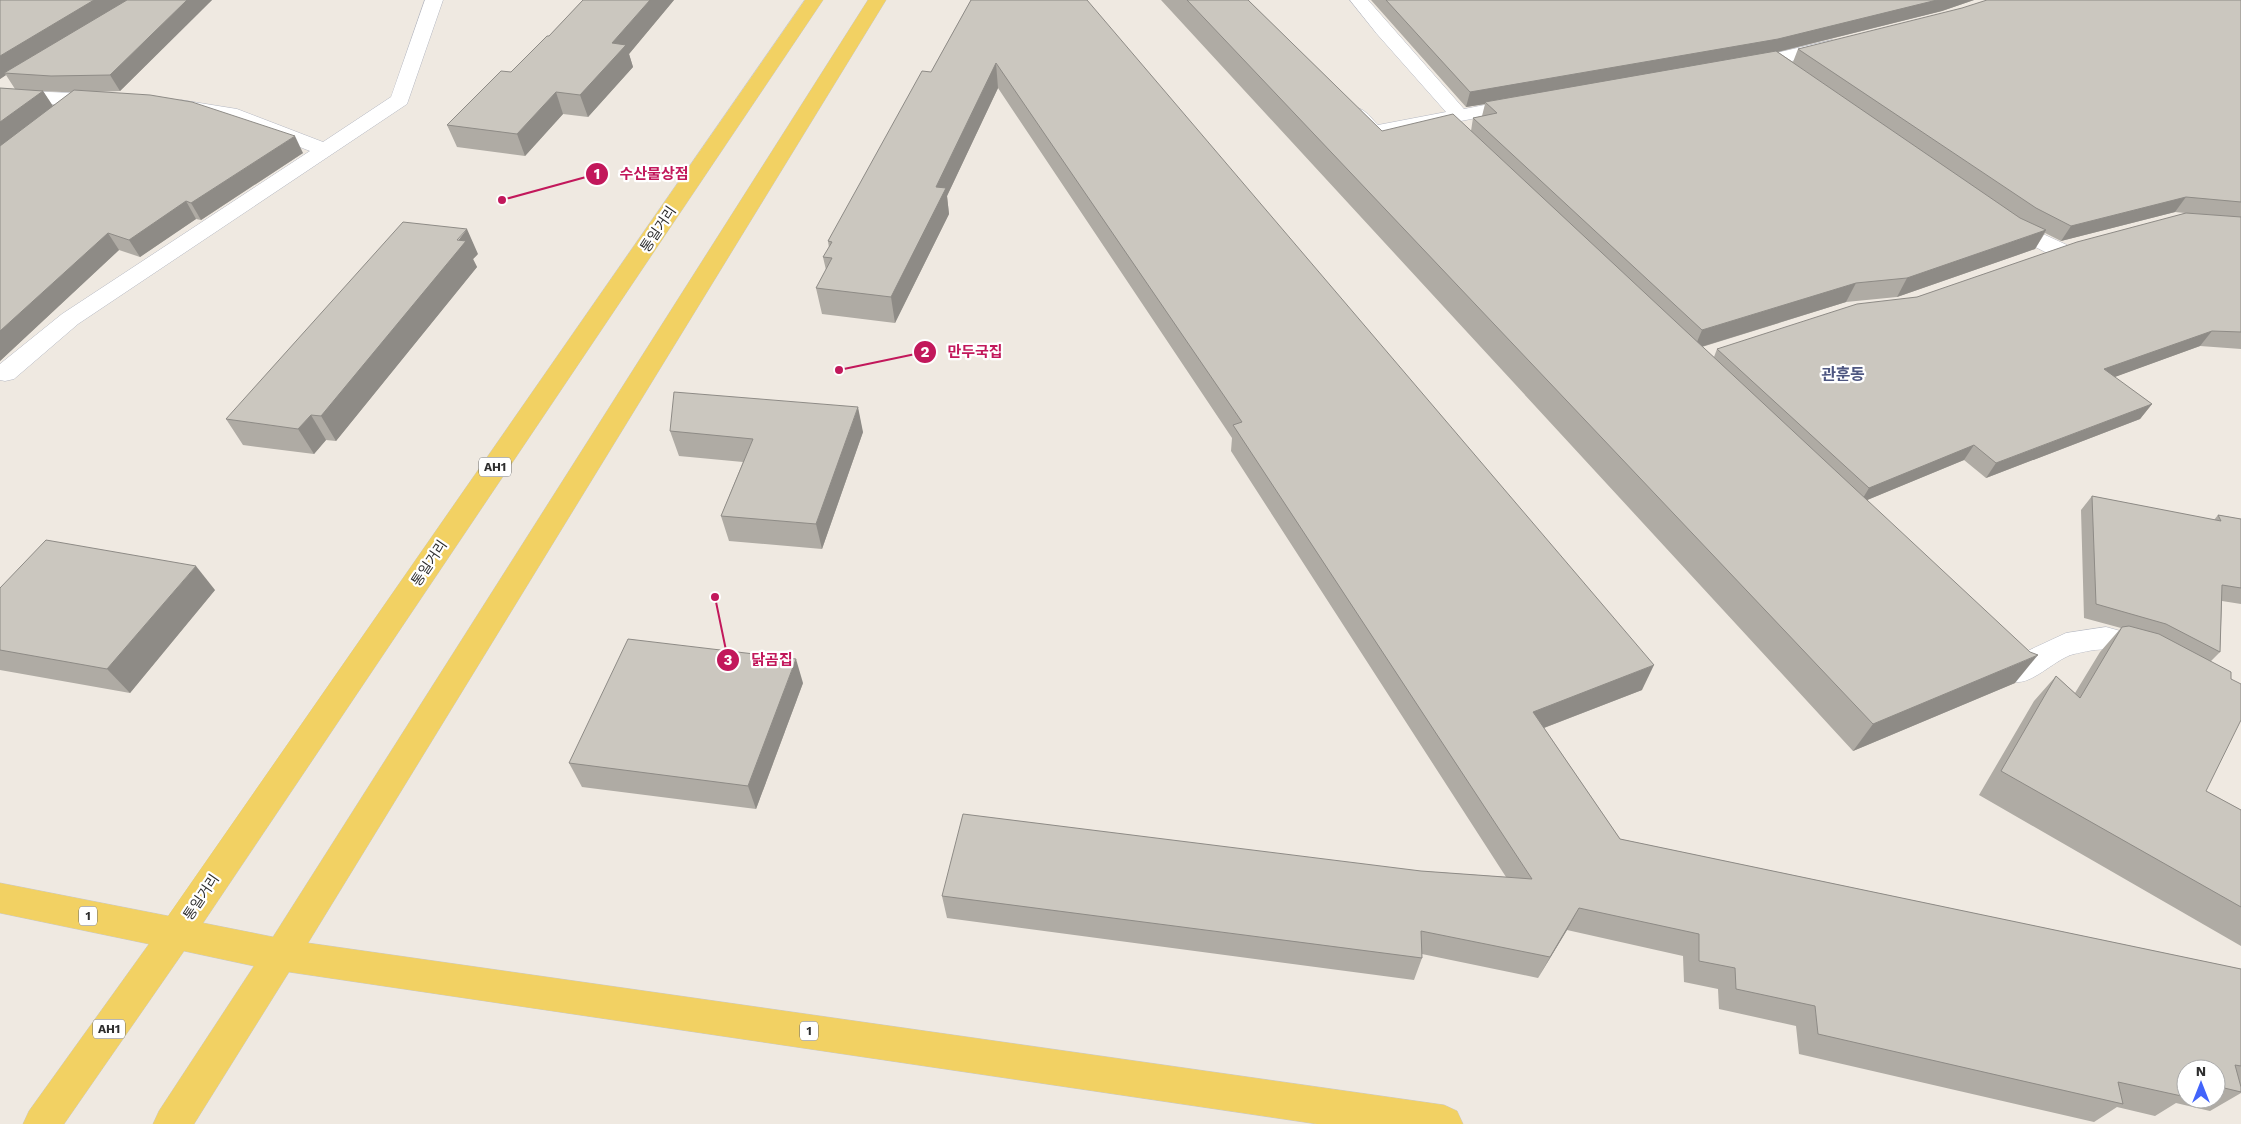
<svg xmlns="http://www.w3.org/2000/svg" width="2241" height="1124" viewBox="0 0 2241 1124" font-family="'Work Sans','Noto Sans KR',sans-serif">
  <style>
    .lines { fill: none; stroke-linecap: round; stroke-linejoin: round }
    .minor-casing { stroke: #b4b7c1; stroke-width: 1 }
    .major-casing { stroke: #c9c9c9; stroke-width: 1 }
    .minor { fill: #fff; fill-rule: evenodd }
    .major { fill: #f2d163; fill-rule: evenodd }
    .wall { fill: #afaba4; fill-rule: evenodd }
    .shaded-wall { fill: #8e8b86 }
    .building { fill: #cbc7bf; stroke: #8e8b86 }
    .labels { text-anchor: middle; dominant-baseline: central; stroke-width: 4.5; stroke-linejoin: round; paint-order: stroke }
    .shield { fill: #fff; stroke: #6d6d6d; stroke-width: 1 }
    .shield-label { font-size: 12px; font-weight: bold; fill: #2e2e2e }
    .street-label { font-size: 14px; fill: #2e2e2e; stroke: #fff }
    .quarter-label { font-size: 16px; font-weight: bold; fill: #4d5680; stroke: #fff }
    .leader { fill: none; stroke: #c2185b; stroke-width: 2 }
    .callout-dot { fill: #c2185b; stroke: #fff; stroke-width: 2 }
    .mark-label { font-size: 15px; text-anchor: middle; font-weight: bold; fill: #fff }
    .callout-label { font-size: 15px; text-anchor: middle; font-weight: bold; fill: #c2185b; stroke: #fff; stroke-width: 4.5; stroke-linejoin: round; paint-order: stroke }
  </style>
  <rect width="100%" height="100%" fill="#efe9e1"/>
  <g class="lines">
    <g class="minor-casing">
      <g id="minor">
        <polygon points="425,0 443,0 407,104 78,324 14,379 5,381 0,380 0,364 62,314 310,151 226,118 174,110 171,106 174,102 181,100 237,109 323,142 391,97"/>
        <path d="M1350,0H1368L1464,109L1520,98L1527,100L1530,104L1527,108L1374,138C1362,135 1351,122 1344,112L1347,108C1362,104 1369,116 1378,125L1446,112L1377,34Z"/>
        <polygon points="1832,40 1839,42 1841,46 1839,50 1749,71 1742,69 1740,65 1742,61"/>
        <polygon points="0,90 98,94 105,96 108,100 105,104 98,106 0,102"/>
        <polygon points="2008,218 2067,245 2070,250 2067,255 2059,257 2051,255 2000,229 1997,224 2000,219"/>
        <path d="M2106,627L2157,641L2162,649L2157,657C2140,663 2125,653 2108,650C2099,648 2083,652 2074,654C2057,658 2035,682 2018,682C2005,682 1993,664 1987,654L1992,646C2005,641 2011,645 2021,654L2066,633Z"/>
      </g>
    </g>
    <g class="major-casing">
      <polygon id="major" points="805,0 823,0 203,923 273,937 868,0 886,0 308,943 1444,1105 1457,1111 1463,1124 1317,1124 289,972 194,1124 153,1124 159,1111 254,966 184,951 64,1124 23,1124 29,1111 149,944 0,913 0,883 168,916"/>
    </g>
    <use href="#minor" class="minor"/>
    <use href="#major" class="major"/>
  </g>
  <g class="wall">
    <path d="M0,0H212L120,91L94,92L303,153L201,220L196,219L140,257L119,250L0,361V88L15,89L6,75L0,79ZM43,91L62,92H72L53,106Z"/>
    <polygon points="583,0 674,0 629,54 633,67 588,117 563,114 525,156 457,147 447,125 511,72 549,36"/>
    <path d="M971,0L1642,690L1544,728L1620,839L2241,969V1093L2210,1111L2176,1103L2155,1116L2117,1107L2094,1122L1799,1054L1796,1026L1719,1009L1718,989L1684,982L1683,956L1567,930L1538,978L1422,954V958L1414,980L947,918L942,896L1421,871L1506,877L1231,451L1232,438L998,88L947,196L949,214L895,323L822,314L816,288L826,270L823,257L829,248L828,241L931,72ZM2186,1069H2216V1099H2186Z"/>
    <path d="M1161,0H1248L1382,131H1471L1473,118L1482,116L1485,104L1466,107L1371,0H1974L1942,11L1778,52L1793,62L1798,49L2241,0V349L2200,346L2114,377L2152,404L2140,419L1986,478L1964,460L1867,500L2015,683L1853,751ZM2175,212L2185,213L1917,297L1717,349L1714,357L1702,347L1846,302L1897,297L2035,249L2045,233L2061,241Z"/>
    <polygon points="478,254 473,259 477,267 336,441 326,440 314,454 243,445 226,419"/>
    <polygon points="670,431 863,432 822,549 729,541 721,516 743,462 679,456"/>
    <polygon points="2092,496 2214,520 2218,515 2241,519 2241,604 2222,601 2220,652 2211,661 2206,791 2241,810 2241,946 1979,795 2034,701 2056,676 2075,693 2100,652 2121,628 2084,618 2081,510"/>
    <polygon points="0,588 215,590 130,693 0,670"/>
    <polygon points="803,683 756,809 582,787 569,763"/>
  </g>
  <g class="shaded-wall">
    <polygon points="94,0 130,0 4,73 6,75 0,79 0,56"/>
    <polygon points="187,0 212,0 120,91 110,75"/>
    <polygon points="650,0 674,0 629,54 633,67 588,117 580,95 612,43"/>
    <polygon points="1937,0 1974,0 1942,11 1773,53 1485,102 1485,104 1466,107 1470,92"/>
    <polygon points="996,63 998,88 947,196 949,214 895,323 891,297 936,187"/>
    <polygon points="43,91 54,108 0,148 0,122"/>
    <polygon points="556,92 563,114 525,156 517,134"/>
    <polygon points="295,136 303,153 201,220 191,203"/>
    <polygon points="2186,197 2175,212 2061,241 2071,226"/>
    <polygon points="186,201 196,219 140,257 129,240"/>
    <polygon points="467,229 478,254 473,259 477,267 336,441 321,416"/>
    <polygon points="2046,230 2035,249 1897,297 1907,278"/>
    <polygon points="108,233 119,250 0,361 0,331"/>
    <polygon points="1856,283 1846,302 1694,349 1702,330"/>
    <polygon points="2212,331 2200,346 2093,385 2104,369"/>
    <polygon points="2152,404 2140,419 1986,478 1996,463"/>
    <polygon points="858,407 863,432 822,549 816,524"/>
    <polygon points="311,415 326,440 314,454 298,429"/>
    <polygon points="1974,445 1964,460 1860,503 1869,488"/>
    <polygon points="196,566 215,590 130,693 107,669"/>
    <polygon points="2038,655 2015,683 1853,751 1873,724"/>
    <polygon points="796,659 803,683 756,809 748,786"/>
    <polygon points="1654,665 1642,690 1523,736 1533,712"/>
    <polygon points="1579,908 1567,930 1538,978 1550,957"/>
  </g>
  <g class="building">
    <polygon points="0,0 94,0 0,56"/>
    <polygon points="127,0 187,0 110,75 51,76 4,73"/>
    <polygon points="583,0 650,0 612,43 626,45 580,95 556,92 517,134 447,125 501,71 511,72 547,36 549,36"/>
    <polygon points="971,0 1087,0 1654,665 1533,712 1620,839 2241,969 2241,1066 2235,1065 2241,1087 2241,1092 2216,1086 2216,1069 2186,1069 2186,1080 2181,1078 2186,1097 2118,1082 2123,1104 1818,1034 1815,1006 1736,989 1735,968 1699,961 1699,934 1579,908 1550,957 1421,931 1422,958 942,896 963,814 1421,871 1532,879 1233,425 1242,422 996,63 936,187 946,188 891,297 816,288 832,258 823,257 832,242 828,241 922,71 931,72"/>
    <polygon points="1187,0 1248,0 1382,131 1453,114 2030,652 2038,655 1873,724"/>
    <polygon points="1386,0 1937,0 1778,39 1470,92"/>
    <polygon points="1987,0 2241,0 2241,202 2186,197 2071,226 2036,208 1798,49 1962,8"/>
    <polygon points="1776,51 2020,218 2046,230 1907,278 1856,283 1702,330 1473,118 1497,113 1485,102"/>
    <polygon points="0,88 43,91 0,122"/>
    <polygon points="74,90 150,95 192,102 295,136 191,203 186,201 129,240 108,233 0,331 0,146"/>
    <polygon points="2186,213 2241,217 2241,332 2212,331 2104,369 2152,404 1996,463 1974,445 1869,488 1717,349 1857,304 1917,297 2077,242"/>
    <polygon points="403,222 467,229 457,240 466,241 321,416 311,415 298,429 226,419"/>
    <polygon points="674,392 858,407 816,524 721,516 753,439 670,431"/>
    <polygon points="2092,496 2221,521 2218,515 2241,519 2241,588 2222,585 2220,652 2166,624 2096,604"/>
    <polygon points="46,540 196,566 107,669 0,650 0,588"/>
    <polygon points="2129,626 2159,634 2231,672 2231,679 2241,684 2241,720 2206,791 2241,810 2241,907 2001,771 2056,676 2080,698 2122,627"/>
    <polygon points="628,639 796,659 748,786 569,763"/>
  </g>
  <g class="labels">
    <g class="shield">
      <rect x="479" y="457.5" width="32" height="19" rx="4"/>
      <rect x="79" y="906.5" width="18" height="19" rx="4"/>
      <rect x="93" y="1019.5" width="32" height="19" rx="4"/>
      <rect x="800" y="1021.5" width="18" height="19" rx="4"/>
    </g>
    <g class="shield-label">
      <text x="495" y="467">AH1</text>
      <text x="88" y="916">1</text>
      <text x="109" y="1029">AH1</text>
      <text x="809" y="1031">1</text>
    </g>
    <g class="street-label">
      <text transform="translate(658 229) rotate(-56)">통일거리</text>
      <text transform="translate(429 563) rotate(-56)">통일거리</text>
      <text transform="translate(201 897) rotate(-56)">통일거리</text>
    </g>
    <g class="quarter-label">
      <text x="1843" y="374">관훈동</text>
    </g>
  </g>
  <path class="leader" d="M502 200L597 174M839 370L925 352M715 597L728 660"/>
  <g class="callout-dot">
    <circle cx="502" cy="200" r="5"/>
    <circle cx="839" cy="370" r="5"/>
    <circle cx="715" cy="597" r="5"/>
    <circle cx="597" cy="174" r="12"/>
    <circle cx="925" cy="352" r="12"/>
    <circle cx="728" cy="660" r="12"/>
  </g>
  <g class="mark-label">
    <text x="597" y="179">1</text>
    <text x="925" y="357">2</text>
    <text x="728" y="665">3</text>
  </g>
  <g class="callout-label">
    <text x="654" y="179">수산물상점</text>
    <text x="975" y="357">만두국집</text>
    <text x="772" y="665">닭곰집</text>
  </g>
  <g transform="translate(2201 1084)"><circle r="24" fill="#ffffff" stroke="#ababab"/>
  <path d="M0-4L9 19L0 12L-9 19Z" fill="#4264fb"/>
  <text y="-8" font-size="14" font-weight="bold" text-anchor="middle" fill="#2e2e2e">N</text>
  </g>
</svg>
